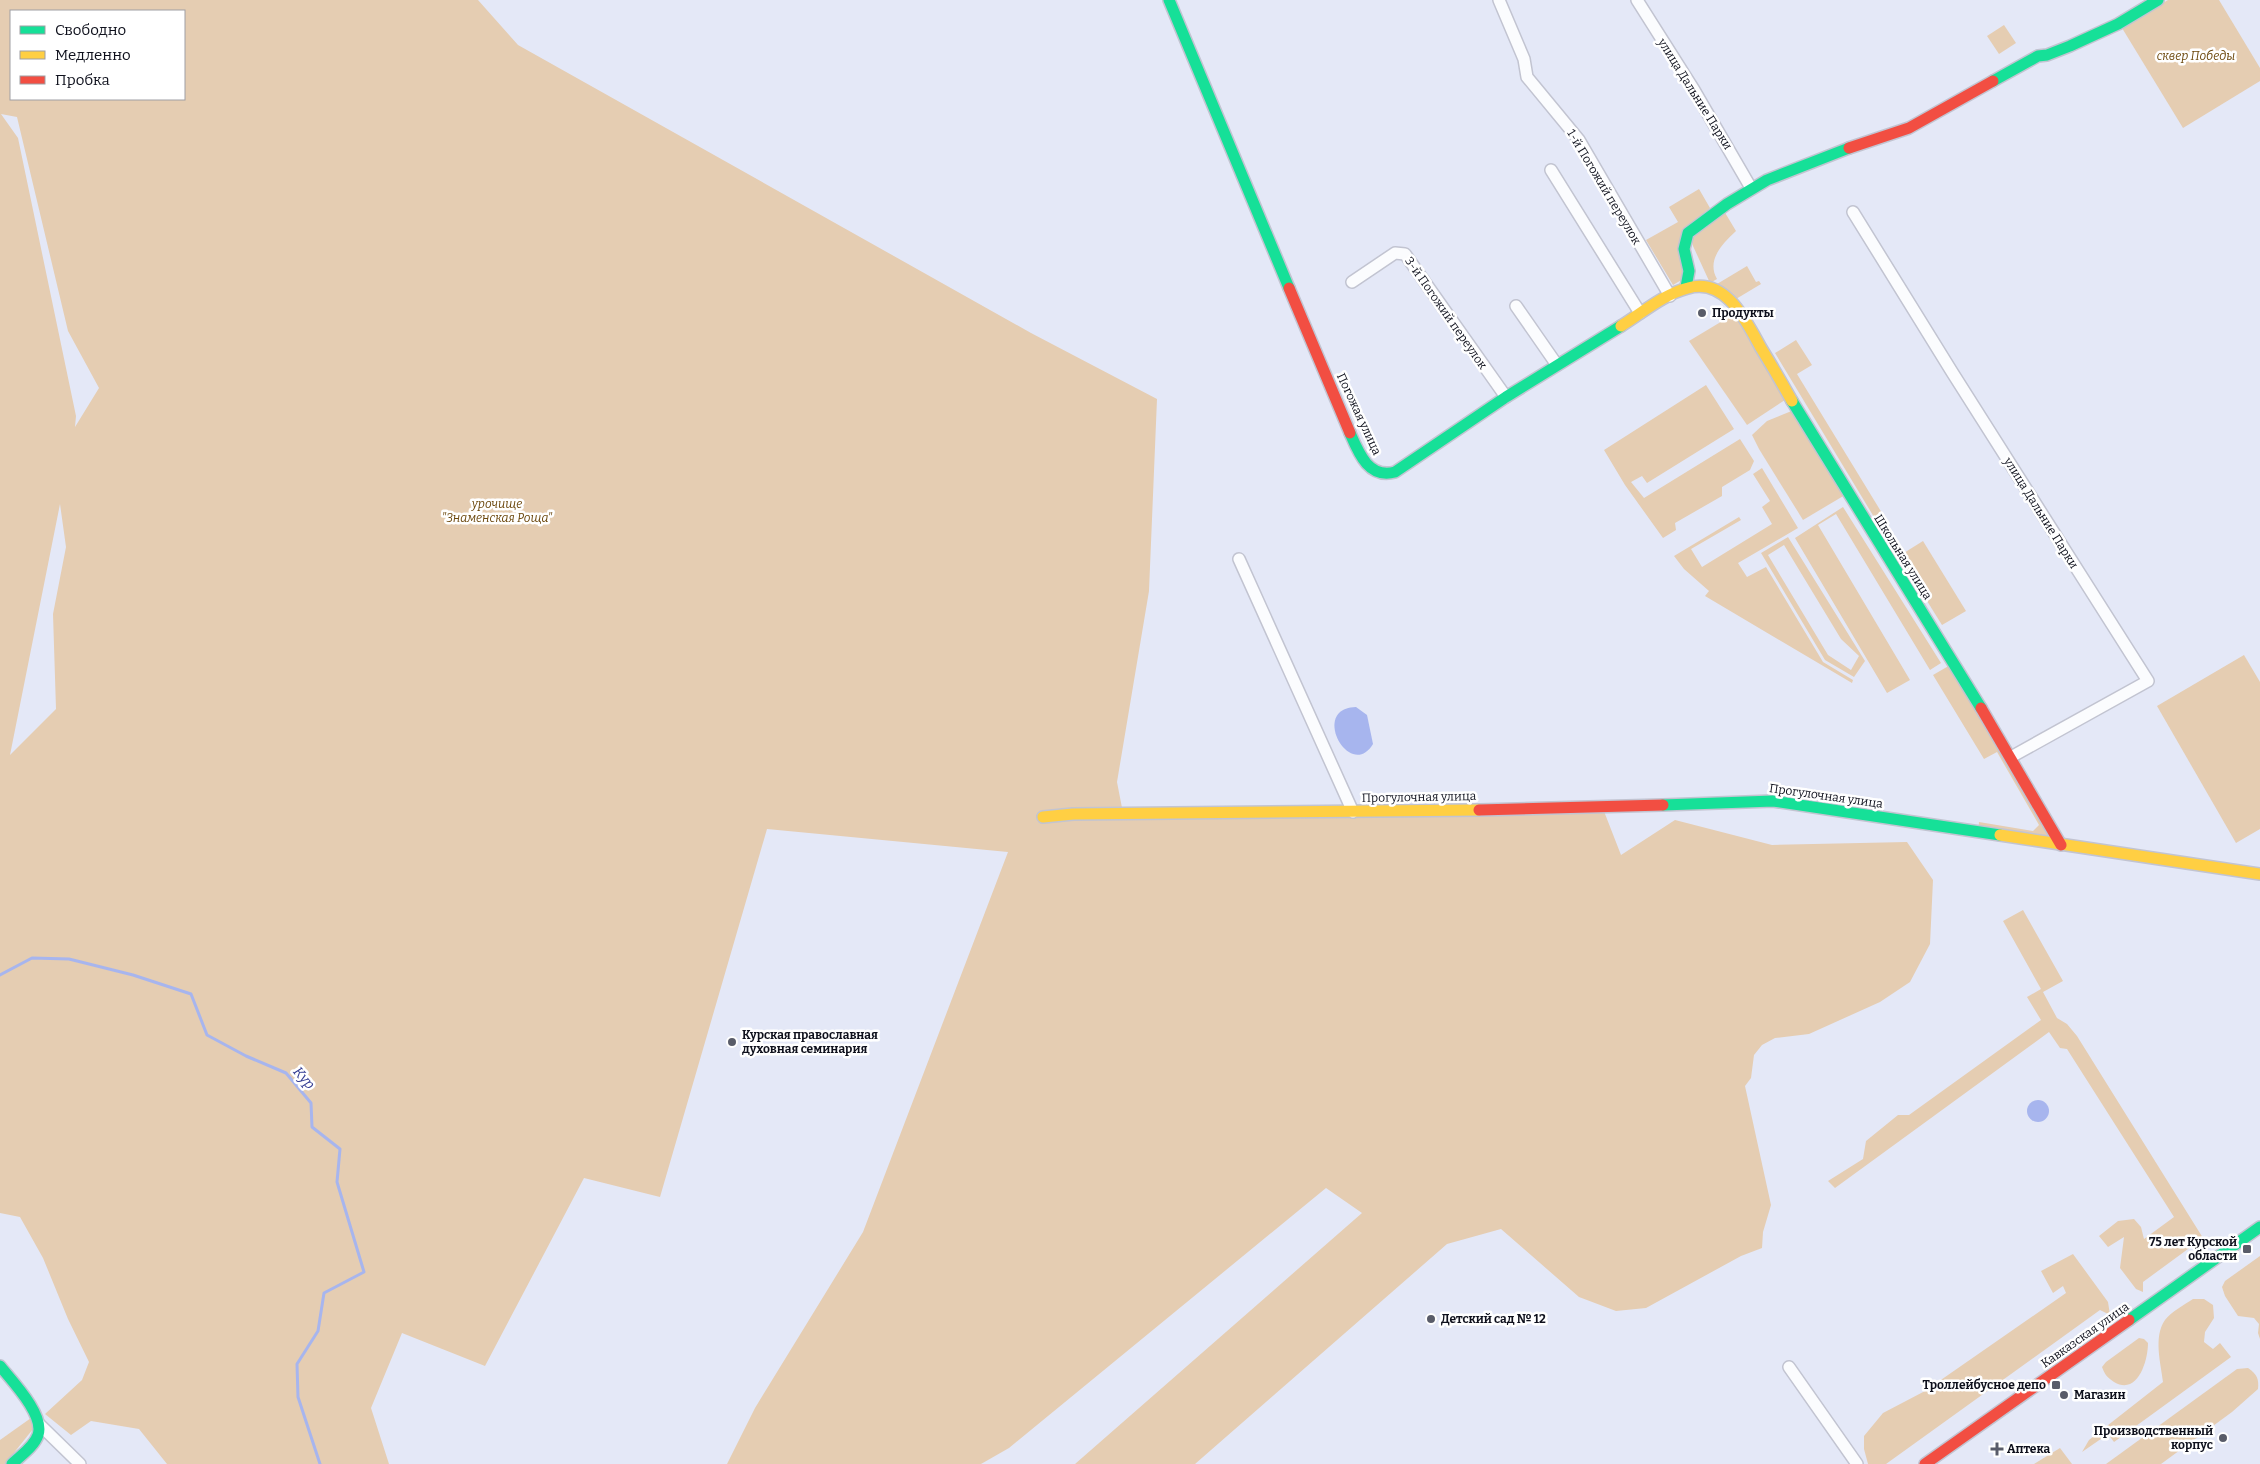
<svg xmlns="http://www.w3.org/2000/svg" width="2260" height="1464" viewBox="0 0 2260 1464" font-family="Bitter,serif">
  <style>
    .green { fill: #e5cdb2; fill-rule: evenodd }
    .water { fill: #a7b5ee }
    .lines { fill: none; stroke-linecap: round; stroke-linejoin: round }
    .stream { stroke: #a7b5ee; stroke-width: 3 }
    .street-casing { stroke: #c2c4d1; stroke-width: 14 }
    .fast-casing { stroke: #c2c4d1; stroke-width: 14 }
    .slow-casing { stroke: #c2c4d1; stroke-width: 14 }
    .jam-casing { stroke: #c2c4d1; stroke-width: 14 }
    .street { stroke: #fbfcfe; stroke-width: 11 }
    .fast { stroke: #16e098; stroke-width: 11 }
    .slow { stroke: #ffcf43; stroke-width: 11 }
    .jam { stroke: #f24e42; stroke-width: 11 }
    .poi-dot { fill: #595c69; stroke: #fff; stroke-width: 2 }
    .labels { text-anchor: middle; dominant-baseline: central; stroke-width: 5; stroke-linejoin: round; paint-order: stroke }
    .park-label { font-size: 12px; font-style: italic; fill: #6c480d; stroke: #fff }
    .street-label { font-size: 12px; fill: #0e101c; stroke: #fff }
    .poi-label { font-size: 12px; font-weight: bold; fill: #0e101c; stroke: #fff; text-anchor: start }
    .water-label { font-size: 14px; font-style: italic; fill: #323b92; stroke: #fff }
  </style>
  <rect width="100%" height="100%" fill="#e4e8f7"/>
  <g class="green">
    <path d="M0,0H478L518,45L1031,333L1157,399L1149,591L1117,782L1123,813L1600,801L1621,855L1675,820L1772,845L1907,842L1933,880L1930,944L1910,982L1880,1002L1809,1034L1775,1038L1762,1045L1754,1055L1751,1078L1745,1086L1771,1205L1763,1232L1762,1248L1741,1256L1646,1308L1616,1311L1579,1297L1501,1229L1447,1244L1195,1464H1075L1362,1213L1326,1188L1009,1448L981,1464H727L755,1408L863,1232L1008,852L767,829L660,1197L584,1178L485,1366L402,1333L371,1408L389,1464H167L139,1429L91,1421L71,1435L45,1414L82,1380L89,1362L68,1319L43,1258L20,1217L0,1213ZM11,11H184V99H11ZM1,114L17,117L68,331L99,388L75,427L76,416L18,138ZM60,504L66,547L53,614L56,709L10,755Z"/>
    <polygon points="2168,0 2219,0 2260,68 2260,81 2183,128 2122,28"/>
    <polygon points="2004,25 2016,43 1999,54 1987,36"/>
    <polygon points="1699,189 1710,208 1693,222 1683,279 1673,285 1646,240 1678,222 1669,207"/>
    <path d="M1724,211L1736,231C1723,243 1706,260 1717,279L1710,283L1693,246L1691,237Z"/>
    <polygon points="1747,266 1756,282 1759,281 1761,284 1731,302 1712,287"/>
    <polygon points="1734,314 1785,400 1747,425 1689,341"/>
    <polygon points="1796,340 1812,365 1797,374 1885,518 1877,522 1775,353"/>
    <polygon points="1706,385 1734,429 1647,483 1642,476 1631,482 1644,498 1740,439 1754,461 1750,470 1722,487 1722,496 1675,523 1676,530 1663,538 1625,485 1604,450"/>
    <polygon points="1794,410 1845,495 1803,520 1759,449 1752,435 1767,421"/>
    <polygon points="1762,468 1798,528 1738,563 1747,577 1766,567 1823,662 1853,680 1852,683 1705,596 1709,591 1684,569 1674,556 1739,517 1741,520 1691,549 1702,567 1772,524 1762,507 1770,501 1753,474"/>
    <polygon points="1843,507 1941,663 1930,670 1836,514 1818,525 1910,680 1887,693 1795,538"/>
    <path d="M1788,537L1865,661L1854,677L1825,660L1761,553ZM1784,545L1841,639L1859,656L1851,670L1828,655L1768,555Z"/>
    <polygon points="1923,541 1966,611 1942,625 1899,556"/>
    <polygon points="2244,655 2260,682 2260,829 2236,843 2157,706"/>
    <polygon points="1952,664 2057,840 1978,834 1979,822 2033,831 2039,825 1997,752 1984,759 1933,675"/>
    <polygon points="2023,910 2063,981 2043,992 2057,1018 2067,1024 2077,1036 2203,1238 2143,1282 2143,1292 2136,1289 2120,1268 2124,1237 2108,1247 2099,1236 2118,1221 2134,1219 2141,1227 2144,1239 2174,1217 2067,1049 2060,1048 2049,1032 1835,1188 1828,1181 1863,1159 1866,1141 1898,1115 1909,1115 2041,1020 2027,997 2041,989 2003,921"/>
    <polygon points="2073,1254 2108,1302 2110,1315 2100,1310 1886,1464 1868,1464 1864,1449 1864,1436 1883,1413 1925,1391 2066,1293 2063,1286 2053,1293 2041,1271"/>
    <polygon points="2260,1256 2260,1339 2258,1333 2259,1324 2254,1318 2238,1316 2225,1296 2222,1287 2225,1281"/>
    <path d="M2193,1299H2204L2213,1305L2214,1318L2205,1332L2204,1342L2213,1349L2220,1343L2231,1357L2114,1442L2108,1434L2082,1452L2089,1440L2163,1382C2161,1364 2153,1337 2165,1320C2172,1311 2184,1305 2193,1299Z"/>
    <path d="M2139,1338L2144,1339L2148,1343C2148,1360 2138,1396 2114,1382C2107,1377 2105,1375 2102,1367L2106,1362Z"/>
    <path d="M2248,1368C2257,1374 2259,1379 2258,1389L2232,1412L2161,1464H2106L2237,1369Z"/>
    <polygon points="31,1418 33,1429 5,1464 0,1464 0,1440"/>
    <polygon points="2060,1448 2072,1464 2034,1464"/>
  </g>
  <g class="water">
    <path d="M1356,707L1367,715L1373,744C1350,782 1309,708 1356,707Z"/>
    <circle cx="2038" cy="1111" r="11"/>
  </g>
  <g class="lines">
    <polyline class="stream" points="0,975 32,958 69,959 133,975 191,994 207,1035 246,1056 286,1073 311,1103 312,1127 340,1149 337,1182 364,1272 324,1293 318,1331 297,1364 298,1397 320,1464"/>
    <g class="street-casing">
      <g id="street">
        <polyline points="1499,0 1524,59 1527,77 1579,140 1670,296"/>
        <polyline points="1637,0 1694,90 1751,188"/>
        <polyline points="1551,170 1640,313"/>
        <polyline points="1853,212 1952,372 2148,681 2011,757"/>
        <polyline points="1352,282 1395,253 1405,254 1506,397"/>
        <polyline points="1516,306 1557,365"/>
        <polyline points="1239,559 1353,812"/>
        <polyline points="1789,1367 1857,1464"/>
        <polyline points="39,1424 80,1464"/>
      </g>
    </g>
    <g class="fast-casing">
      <g id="fast">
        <polyline points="1169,0 1289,288"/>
        <polyline points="1993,81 2038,56 2047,55 2070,46 2118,24 2158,0"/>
        <polyline points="1686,287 1689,271 1684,249 1688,233 1727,204 1767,180 1849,148"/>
        <polyline points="1792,401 1981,708"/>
        <path d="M1350,433C1359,454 1369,479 1395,472L1506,397L1621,326"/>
        <polyline points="1663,805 1773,801 2000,835"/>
        <polyline points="2129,1320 2260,1227"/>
        <path d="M0,1366C12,1381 45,1415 38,1435C34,1447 20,1456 12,1464"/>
      </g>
    </g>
    <g class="slow-casing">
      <g id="slow">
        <path d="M1621,326C1642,313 1664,294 1688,288C1726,277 1746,321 1761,348C1772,366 1782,383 1792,401"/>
        <polyline points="1043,817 1073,814 1479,810"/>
        <polyline points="2000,835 2260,874"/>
      </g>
    </g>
    <g class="jam-casing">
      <g id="jam">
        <polyline points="1849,148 1909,128 1993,81"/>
        <polyline points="1289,288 1350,433"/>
        <polyline points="1981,708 2061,845"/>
        <polyline points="1479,810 1663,805"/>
        <polyline points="1925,1464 2129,1320"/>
      </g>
    </g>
    <use href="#street" class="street"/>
    <use href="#fast" class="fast"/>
    <use href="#slow" class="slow"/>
    <use href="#jam" class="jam"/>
  </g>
  <g class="poi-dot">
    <circle cx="1702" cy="313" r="5"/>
    <circle cx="732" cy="1042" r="5"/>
    <rect x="2242" y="1244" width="10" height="10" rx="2.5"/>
    <circle cx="1431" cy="1319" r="5"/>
    <rect x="2051" y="1380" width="10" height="10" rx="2.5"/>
    <circle cx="2064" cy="1395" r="5"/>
    <circle cx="2223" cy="1438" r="5"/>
    <path d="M1994.5 1441.5h5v5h5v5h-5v5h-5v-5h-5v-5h5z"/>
  </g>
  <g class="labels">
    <g class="park-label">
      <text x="2196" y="56">сквер Победы</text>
      <text x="497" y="504">урочище<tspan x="497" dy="14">"Знаменская Роща"</tspan></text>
    </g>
    <g class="street-label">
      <text transform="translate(1695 94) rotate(58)">улица Дальние Парки</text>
      <text transform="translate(1604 187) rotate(59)">1-й Погожий переулок</text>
      <text transform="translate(1446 313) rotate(55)">3-й Погожий переулок</text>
      <text transform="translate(1359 414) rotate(65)">Погожая улица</text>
      <text transform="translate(2041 513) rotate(58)">улица Дальние Парки</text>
      <text transform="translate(1903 557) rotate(58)">Школьная улица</text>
      <text transform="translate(1826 796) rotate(8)">Прогулочная улица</text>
      <text transform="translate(1419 797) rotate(-1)">Прогулочная улица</text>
      <text transform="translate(2085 1335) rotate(-35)">Кавказская улица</text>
    </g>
    <g class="poi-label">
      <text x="1712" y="313">Продукты</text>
      <text x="742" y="1035">Курская православная<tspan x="742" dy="14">духовная семинария</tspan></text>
      <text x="2237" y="1242" text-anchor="end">75 лет Курской<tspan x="2237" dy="14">области</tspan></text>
      <text x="1441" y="1319">Детский сад № 12</text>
      <text x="2046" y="1385" text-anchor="end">Троллейбусное депо</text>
      <text x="2074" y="1395">Магазин</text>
      <text x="2213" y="1431" text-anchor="end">Производственный<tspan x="2213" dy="14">корпус</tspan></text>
      <text x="2007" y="1449">Аптека</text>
    </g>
    <g class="water-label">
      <text transform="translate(304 1078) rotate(48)">Кур</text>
    </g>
  </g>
  <rect x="10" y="10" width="175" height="90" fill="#ffffff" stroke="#9f9fa4"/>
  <rect x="20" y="26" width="25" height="8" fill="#16e098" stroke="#9f9fa4"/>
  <text x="55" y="35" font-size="15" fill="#0e101c">Свободно</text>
  <rect x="20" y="51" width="25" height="8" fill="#ffcf43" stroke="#9f9fa4"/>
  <text x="55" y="60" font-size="15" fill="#0e101c">Медленно</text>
  <rect x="20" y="76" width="25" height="8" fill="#f24e42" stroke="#9f9fa4"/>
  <text x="55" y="85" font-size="15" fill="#0e101c">Пробка</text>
</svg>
